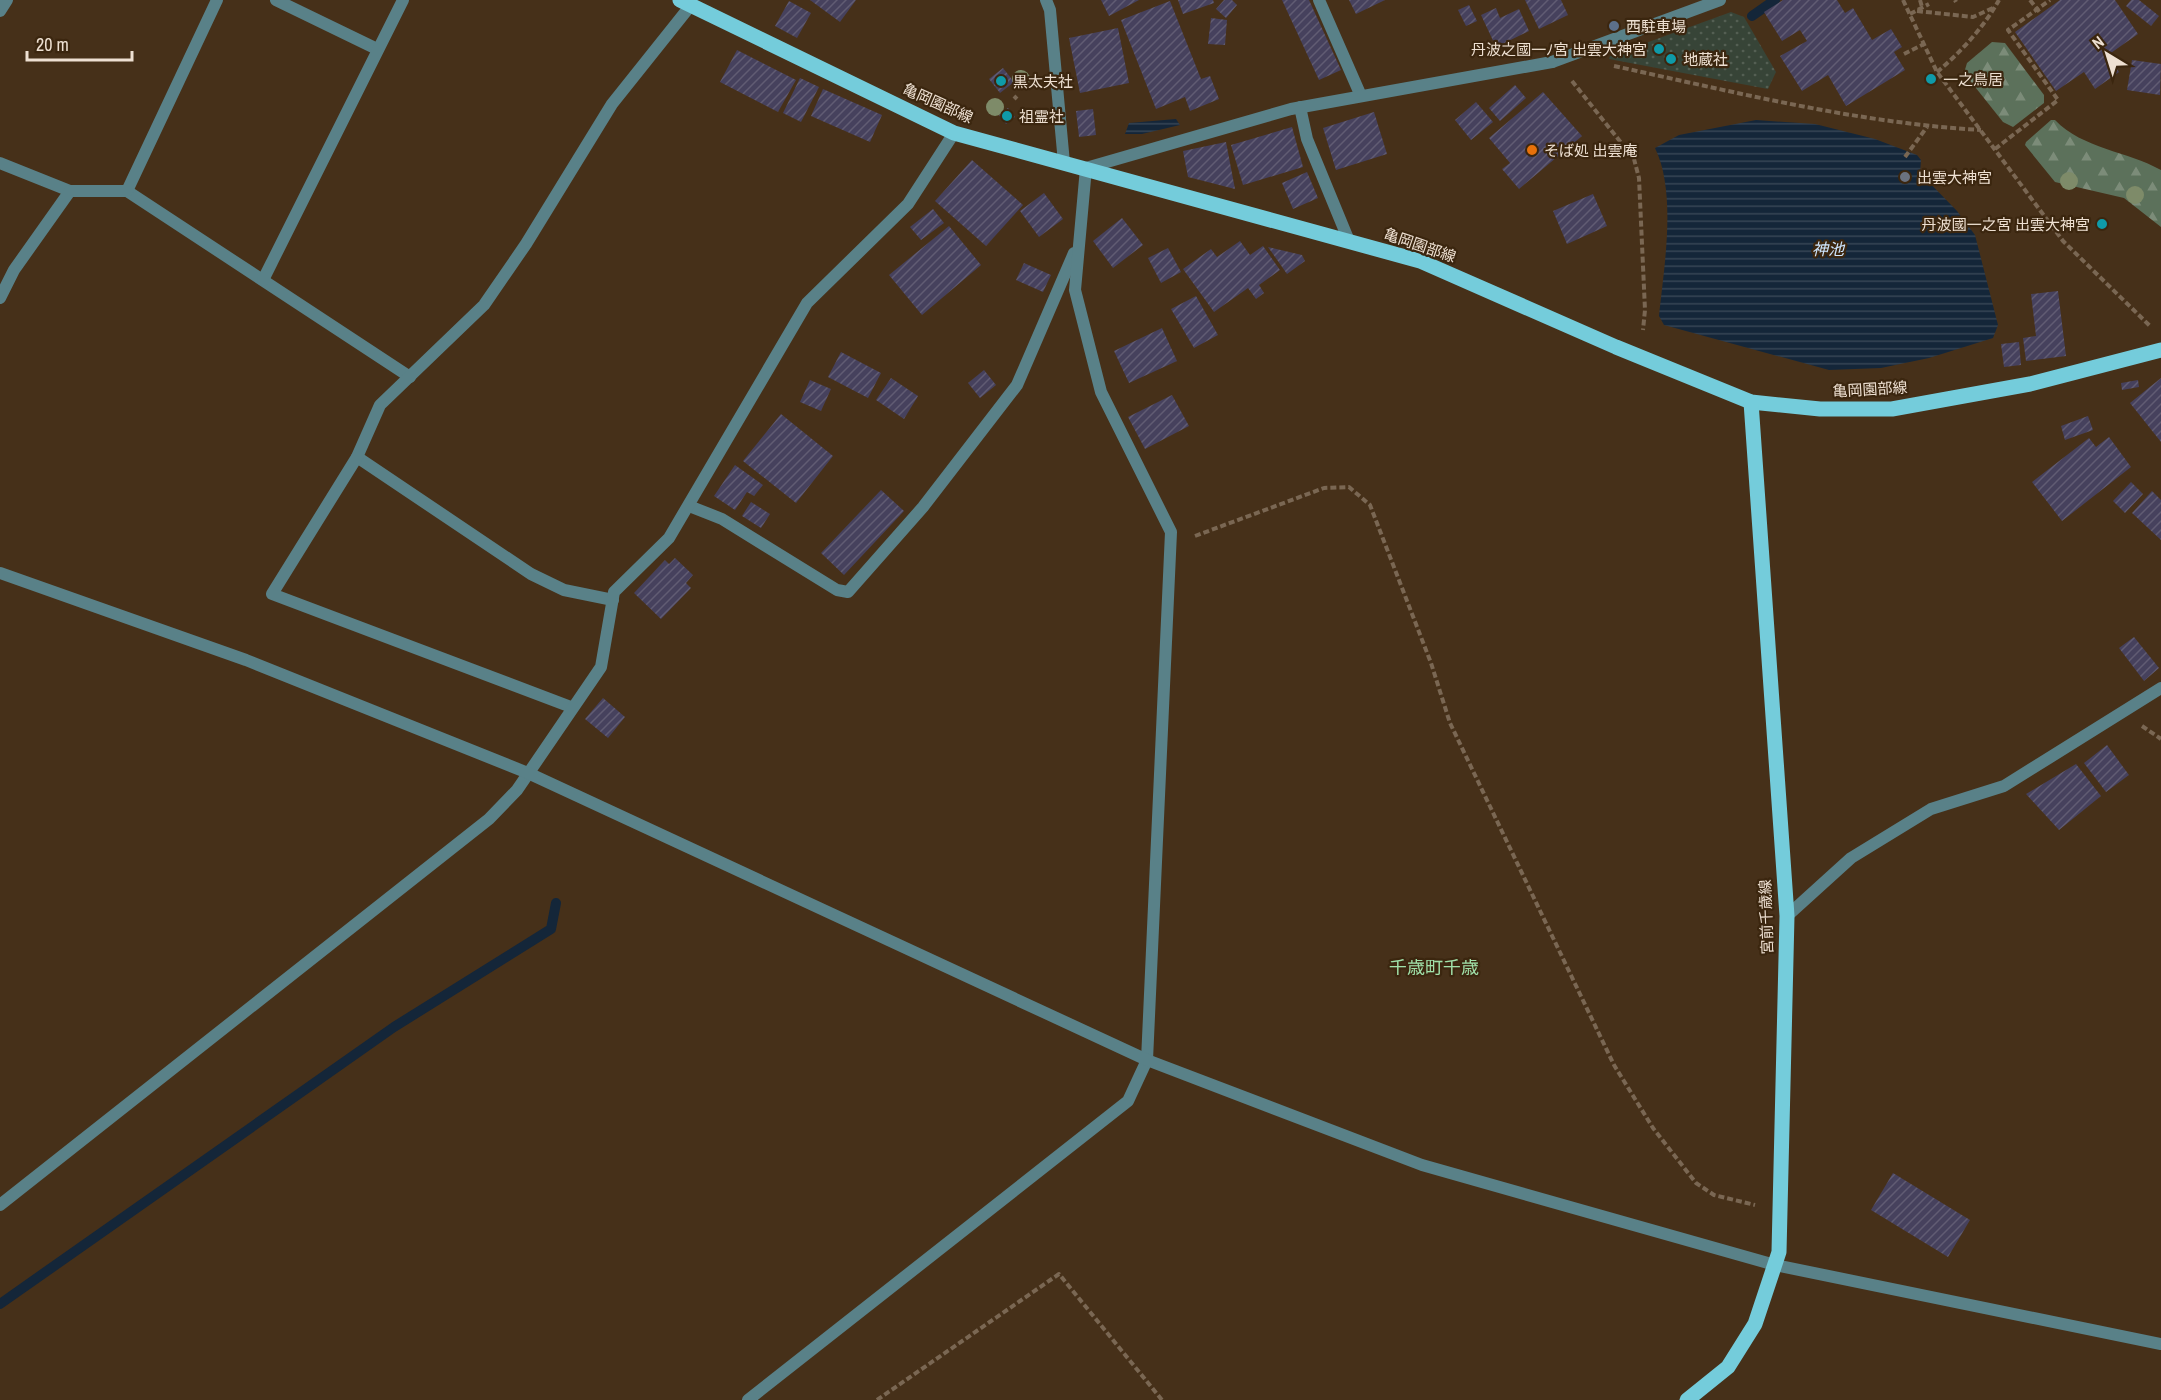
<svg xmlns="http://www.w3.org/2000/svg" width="2161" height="1400" viewBox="0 0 2161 1400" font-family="'Archivo Narrow','Noto Sans JP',sans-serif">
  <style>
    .forest { fill: url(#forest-firs) }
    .garden { fill: url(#garden-dots) }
    .water { fill: url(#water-rules) }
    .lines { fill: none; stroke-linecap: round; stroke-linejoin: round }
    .stream { stroke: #142639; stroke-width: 10 }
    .building { fill: url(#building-hatch) }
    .path { stroke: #7a6753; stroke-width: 4; stroke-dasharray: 6 3; stroke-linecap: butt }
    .service { stroke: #598188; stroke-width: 12 }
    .minor { stroke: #598188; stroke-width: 12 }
    .tertiary { stroke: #598188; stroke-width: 12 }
    .primary { stroke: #74ccdb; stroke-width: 15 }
    .tree { fill: #7e8b69 }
    .service-dot { fill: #5c6f8a; stroke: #3b260f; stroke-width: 2 }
    .culture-dot { fill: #0f9aa8; stroke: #3b260f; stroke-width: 2 }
    .food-dot { fill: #e8710a; stroke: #3b260f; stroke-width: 2 }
    .worship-dot { fill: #6b7280; stroke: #3b260f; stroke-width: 2 }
    .labels { text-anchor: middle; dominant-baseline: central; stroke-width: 4.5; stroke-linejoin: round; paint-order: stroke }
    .poi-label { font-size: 15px; fill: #eee0d2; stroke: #3b260f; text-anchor: start }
    .street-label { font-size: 15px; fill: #eee0d2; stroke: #3b260f }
    .water-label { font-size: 16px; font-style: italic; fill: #cde5fe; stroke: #3b260f }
    .quarter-label { font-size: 18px; fill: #a0e0a9; stroke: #3b260f }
  </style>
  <defs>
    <pattern id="forest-firs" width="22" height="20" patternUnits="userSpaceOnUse" patternTransform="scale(1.5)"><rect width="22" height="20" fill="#5c715b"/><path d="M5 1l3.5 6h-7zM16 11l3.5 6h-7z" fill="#7c8c79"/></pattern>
    <pattern id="garden-dots" width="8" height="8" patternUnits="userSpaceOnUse" patternTransform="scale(1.5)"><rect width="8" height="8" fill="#374437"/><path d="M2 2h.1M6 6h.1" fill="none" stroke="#545f53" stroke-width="1.8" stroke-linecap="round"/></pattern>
    <pattern id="water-rules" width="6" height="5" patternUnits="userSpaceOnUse" patternTransform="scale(1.5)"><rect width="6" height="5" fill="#142639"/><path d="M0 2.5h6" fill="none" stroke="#364555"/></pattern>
    <pattern id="building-hatch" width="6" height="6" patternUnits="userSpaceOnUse" patternTransform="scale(1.5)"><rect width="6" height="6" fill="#46415d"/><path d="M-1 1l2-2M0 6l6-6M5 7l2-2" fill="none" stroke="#615c73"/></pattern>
  </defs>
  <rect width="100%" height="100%" fill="#463019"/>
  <g class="forest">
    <polygon points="1992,42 2005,43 2044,95 2044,103 2013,127 2003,122 1964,73 1967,63"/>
    <path d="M2051,120H2055C2083,149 2127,151 2161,170V227L2124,198L2055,182L2025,145L2026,142Z"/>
  </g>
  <polygon class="garden" points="1731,12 1744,17 1776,72 1768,89 1609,59 1610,56"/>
  <g class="water">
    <polygon points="1176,119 1180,125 1142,134 1125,134 1129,123"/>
    <path d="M1756,120L1815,124L1875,139L1917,155L1921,160L1920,173L1957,211L1975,235L1998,325L1993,338L1929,358L1881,368L1829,370L1664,325L1659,316C1664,267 1677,193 1655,148L1679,135Z"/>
  </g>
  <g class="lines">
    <g class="stream">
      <polyline points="1752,16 1775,0"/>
      <polyline points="0,1304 394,1027 551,929 556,903"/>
    </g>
  </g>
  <g class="building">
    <polygon points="810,0 856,0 840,22"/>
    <polygon points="1101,0 1139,0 1109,16"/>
    <polygon points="1178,0 1213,0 1214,3 1183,14"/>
    <polygon points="1224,0 1232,0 1237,5 1226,18 1216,9"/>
    <polygon points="1282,0 1309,0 1341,70 1319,80"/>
    <polygon points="1349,0 1385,0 1356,14"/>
    <polygon points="1525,0 1561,0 1568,15 1539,29"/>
    <polygon points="1783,0 1837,0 1845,13 1853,8 1872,40 1891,29 1902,47 1894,52 1905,70 1846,106 1828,75 1802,91 1780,56 1807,41 1800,30 1782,41 1764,12"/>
    <polygon points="2060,0 2115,0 2138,34 2108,55 2119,72 2095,89 2084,72 2056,91 2015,32"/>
    <polygon points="2131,0 2139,0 2159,16 2151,26 2126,6"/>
    <polygon points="789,1 811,13 797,38 775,26"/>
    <polygon points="1170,1 1201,79 1210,76 1219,99 1190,111 1185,97 1156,109 1121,20"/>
    <polygon points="1469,5 1477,21 1466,26 1458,10"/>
    <polygon points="1496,8 1500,18 1519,9 1529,31 1496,47 1481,15"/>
    <polygon points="1211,18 1227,20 1225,45 1208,44"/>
    <polygon points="1118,28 1129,83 1080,93 1069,38"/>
    <polygon points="737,50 796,80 778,112 720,82"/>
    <polygon points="2132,60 2161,64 2160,95 2127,90"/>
    <polygon points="1003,68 1014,82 1000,93 989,79"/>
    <polygon points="800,78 819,87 801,122 783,113"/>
    <polygon points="1515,85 1526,98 1500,121 1489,108"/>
    <polygon points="823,89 882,115 870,142 811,116"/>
    <polygon points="1543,92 1582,136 1519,189 1502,169 1510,163 1489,138"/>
    <polygon points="1476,102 1493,122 1471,140 1455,120"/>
    <polygon points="1008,108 1015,117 1006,124 999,115"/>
    <polygon points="1093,109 1096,135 1079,137 1076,111"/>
    <polygon points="1374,112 1387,154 1336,170 1323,128"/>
    <polygon points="1292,127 1303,167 1243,185 1231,145"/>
    <polygon points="1226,142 1235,189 1188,177 1183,151"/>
    <polygon points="972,160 1023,205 986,246 935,201"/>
    <polygon points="1307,172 1318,198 1293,209 1282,183"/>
    <polygon points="1044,193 1063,219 1039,237 1020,211"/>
    <polygon points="1593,194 1607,226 1567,244 1553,211"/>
    <polygon points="933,209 944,223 921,240 910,227"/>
    <polygon points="1122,218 1143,245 1113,268 1093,241"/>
    <polygon points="949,226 981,265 922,315 889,275"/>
    <polygon points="1240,241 1250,255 1263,246 1280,270 1259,285 1264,293 1256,299 1248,288 1214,312 1183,269 1211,249 1217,257"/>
    <polygon points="1268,247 1302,255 1305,261 1287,274"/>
    <polygon points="1168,248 1181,272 1161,283 1148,258"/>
    <polygon points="1024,263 1051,275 1043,292 1016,280"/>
    <polygon points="2058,291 2066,356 2026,361 2023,338 2036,336 2031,294"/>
    <polygon points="1196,296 1218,335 1194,348 1171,309"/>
    <polygon points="1162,328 1177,361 1129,383 1114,351"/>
    <polygon points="2019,342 2021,365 2004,367 2001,344"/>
    <polygon points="841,352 881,373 868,398 828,377"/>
    <polygon points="984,370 996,385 980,398 968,383"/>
    <polygon points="891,378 918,396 904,419 876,400"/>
    <polygon points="2161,378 2161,442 2130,403"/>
    <polygon points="810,380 831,389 821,411 800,402"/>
    <polygon points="2138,380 2139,387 2122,390 2121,383"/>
    <polygon points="1172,395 1189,426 1145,449 1128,417"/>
    <polygon points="781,414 833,456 796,503 743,461"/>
    <polygon points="2088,416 2093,430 2065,440 2061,426"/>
    <polygon points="2109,437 2131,467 2062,521 2032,482 2089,438 2096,447"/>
    <polygon points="735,465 763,485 754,496 747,492 735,510 714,496"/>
    <polygon points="2131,482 2143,494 2125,513 2113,501"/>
    <polygon points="881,490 904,511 844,575 821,553"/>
    <polygon points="2152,491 2161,500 2161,540 2132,513"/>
    <polygon points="751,502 770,514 761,528 742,516"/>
    <polygon points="675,558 693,575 686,583 691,588 661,619 634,593 665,560 669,564"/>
    <polygon points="2134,637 2159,668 2144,681 2119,648"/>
    <polygon points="603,698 625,717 608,738 585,719"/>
    <polygon points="2107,745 2129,775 2106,792 2084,763"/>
    <polygon points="2076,764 2101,796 2059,830 2026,794"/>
    <polygon points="1893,1173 1970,1220 1948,1257 1871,1210"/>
  </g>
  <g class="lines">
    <g class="path">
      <polyline points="1903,0 1937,72 2063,241 2150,326"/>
      <polyline points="1920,0 1922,7"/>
      <polyline points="1955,0 1956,2"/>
      <polyline points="2030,0 2041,14"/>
      <polyline points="1917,11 1973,17 1995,7"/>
      <polyline points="1910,14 1929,4"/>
      <polyline points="1904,54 1924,44"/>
      <path d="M1614,66C1735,92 1857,123 1981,130"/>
      <path d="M1937,72C1960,53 1984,27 1999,0"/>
      <polyline points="1572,81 1634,159 1639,178 1645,310 1643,330"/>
      <polyline points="1014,96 1017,99"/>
      <polyline points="1995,149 2058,100 2008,30 2050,0"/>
      <polyline points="1905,157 1927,127"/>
      <polyline points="1195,536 1324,488 1349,487 1370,505 1431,663 1450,723 1614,1065 1653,1128 1696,1183 1714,1195 1755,1205"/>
      <polyline points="2142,726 2161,739"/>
      <polyline points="877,1400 1059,1274 1162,1400"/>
    </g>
    <polyline class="service" points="1552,62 1720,0"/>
    <g class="minor">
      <polyline points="276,0 377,49"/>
      <polyline points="1046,0 1050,10 1064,163"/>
      <polyline points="1319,0 1361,96"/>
      <polyline points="0,11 7,0"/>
      <polyline points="1300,107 1307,139 1349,241"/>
      <polyline points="0,163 70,191"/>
      <polyline points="127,191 410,377"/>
      <polyline points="263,280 403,0"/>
      <polyline points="0,298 14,270 70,191 127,191 217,0"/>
      <polyline points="357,457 531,574 564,590 613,600"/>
      <polyline points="689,506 722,519 837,590 848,592 923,507 1017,385 1074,253"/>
      <polyline points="571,707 272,594 357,457 380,405 484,305 526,244 612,104 691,5"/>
      <polyline points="1787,916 1851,858 1931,809 2004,786 2161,688"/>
      <polyline points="0,1205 489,819 517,790 601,667 614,592 669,538 807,303 908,204 954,133"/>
      <polyline points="748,1400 1128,1101 1147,1060 1171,532 1101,392 1075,290 1086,168 1291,109 1552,62"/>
    </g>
    <polyline class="tertiary" points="0,573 246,660 528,773 1147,1060 1422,1165 1775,1265 2161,1344"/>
    <g class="primary">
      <polyline points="680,0 954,133 1420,261 1616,347 1751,402 1820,409 1892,409 2030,384 2161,350"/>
      <polyline points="1687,1400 1728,1367 1755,1324 1779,1252 1787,916 1751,402"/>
    </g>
  </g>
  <g class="tree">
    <circle cx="1021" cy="79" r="9"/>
    <circle cx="995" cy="107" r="9"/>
    <circle cx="2069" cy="181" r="9"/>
    <circle cx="2135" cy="195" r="9"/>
  </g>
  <circle class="service-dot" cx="1614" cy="26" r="6"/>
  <g class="culture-dot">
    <circle cx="1659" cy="49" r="6"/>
    <circle cx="1671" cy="59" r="6"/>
    <circle cx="1931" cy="79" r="6"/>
    <circle cx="1001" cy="81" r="6"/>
    <circle cx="1007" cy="116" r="6"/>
    <circle cx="2102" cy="224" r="6"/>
  </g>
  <circle class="food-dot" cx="1532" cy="150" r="6"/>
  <circle class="worship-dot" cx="1905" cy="177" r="6"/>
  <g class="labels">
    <g class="poi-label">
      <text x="1626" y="26">西駐車場</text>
      <text x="1647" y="49" text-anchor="end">丹波之國一ﾉ宮 出雲大神宮</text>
      <text x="1683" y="59">地蔵社</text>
      <text x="1943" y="79">一之鳥居</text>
      <text x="1013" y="81">黒太夫社</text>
      <text x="1019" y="116">祖霊社</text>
      <text x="1544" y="150">そば処 出雲庵</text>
      <text x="1917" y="177">出雲大神宮</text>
      <text x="2090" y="224" text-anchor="end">丹波國一之宮 出雲大神宮</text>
    </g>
    <g class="street-label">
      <text transform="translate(938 103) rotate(24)">亀岡園部線</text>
      <text transform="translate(1420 245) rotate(19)">亀岡園部線</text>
      <text transform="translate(1870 389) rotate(-3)">亀岡園部線</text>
      <text transform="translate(1766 917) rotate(-92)">宮前千歳線</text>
    </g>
    <g class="water-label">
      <text x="1828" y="249">神池</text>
    </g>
    <g class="quarter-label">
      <text x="1434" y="967">千歳町千歳</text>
    </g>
  </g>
  <g transform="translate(2107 54) rotate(322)" stroke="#3b260f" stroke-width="4.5" paint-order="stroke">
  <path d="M0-4.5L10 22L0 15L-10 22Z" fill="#eee0d2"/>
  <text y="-9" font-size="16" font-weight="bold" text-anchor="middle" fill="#eee0d2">N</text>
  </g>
  <path d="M27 51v9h105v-9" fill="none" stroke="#eee0d2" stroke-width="3"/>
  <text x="36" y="51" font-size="18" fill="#eee0d2" stroke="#3b260f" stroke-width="4.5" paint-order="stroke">20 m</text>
</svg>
